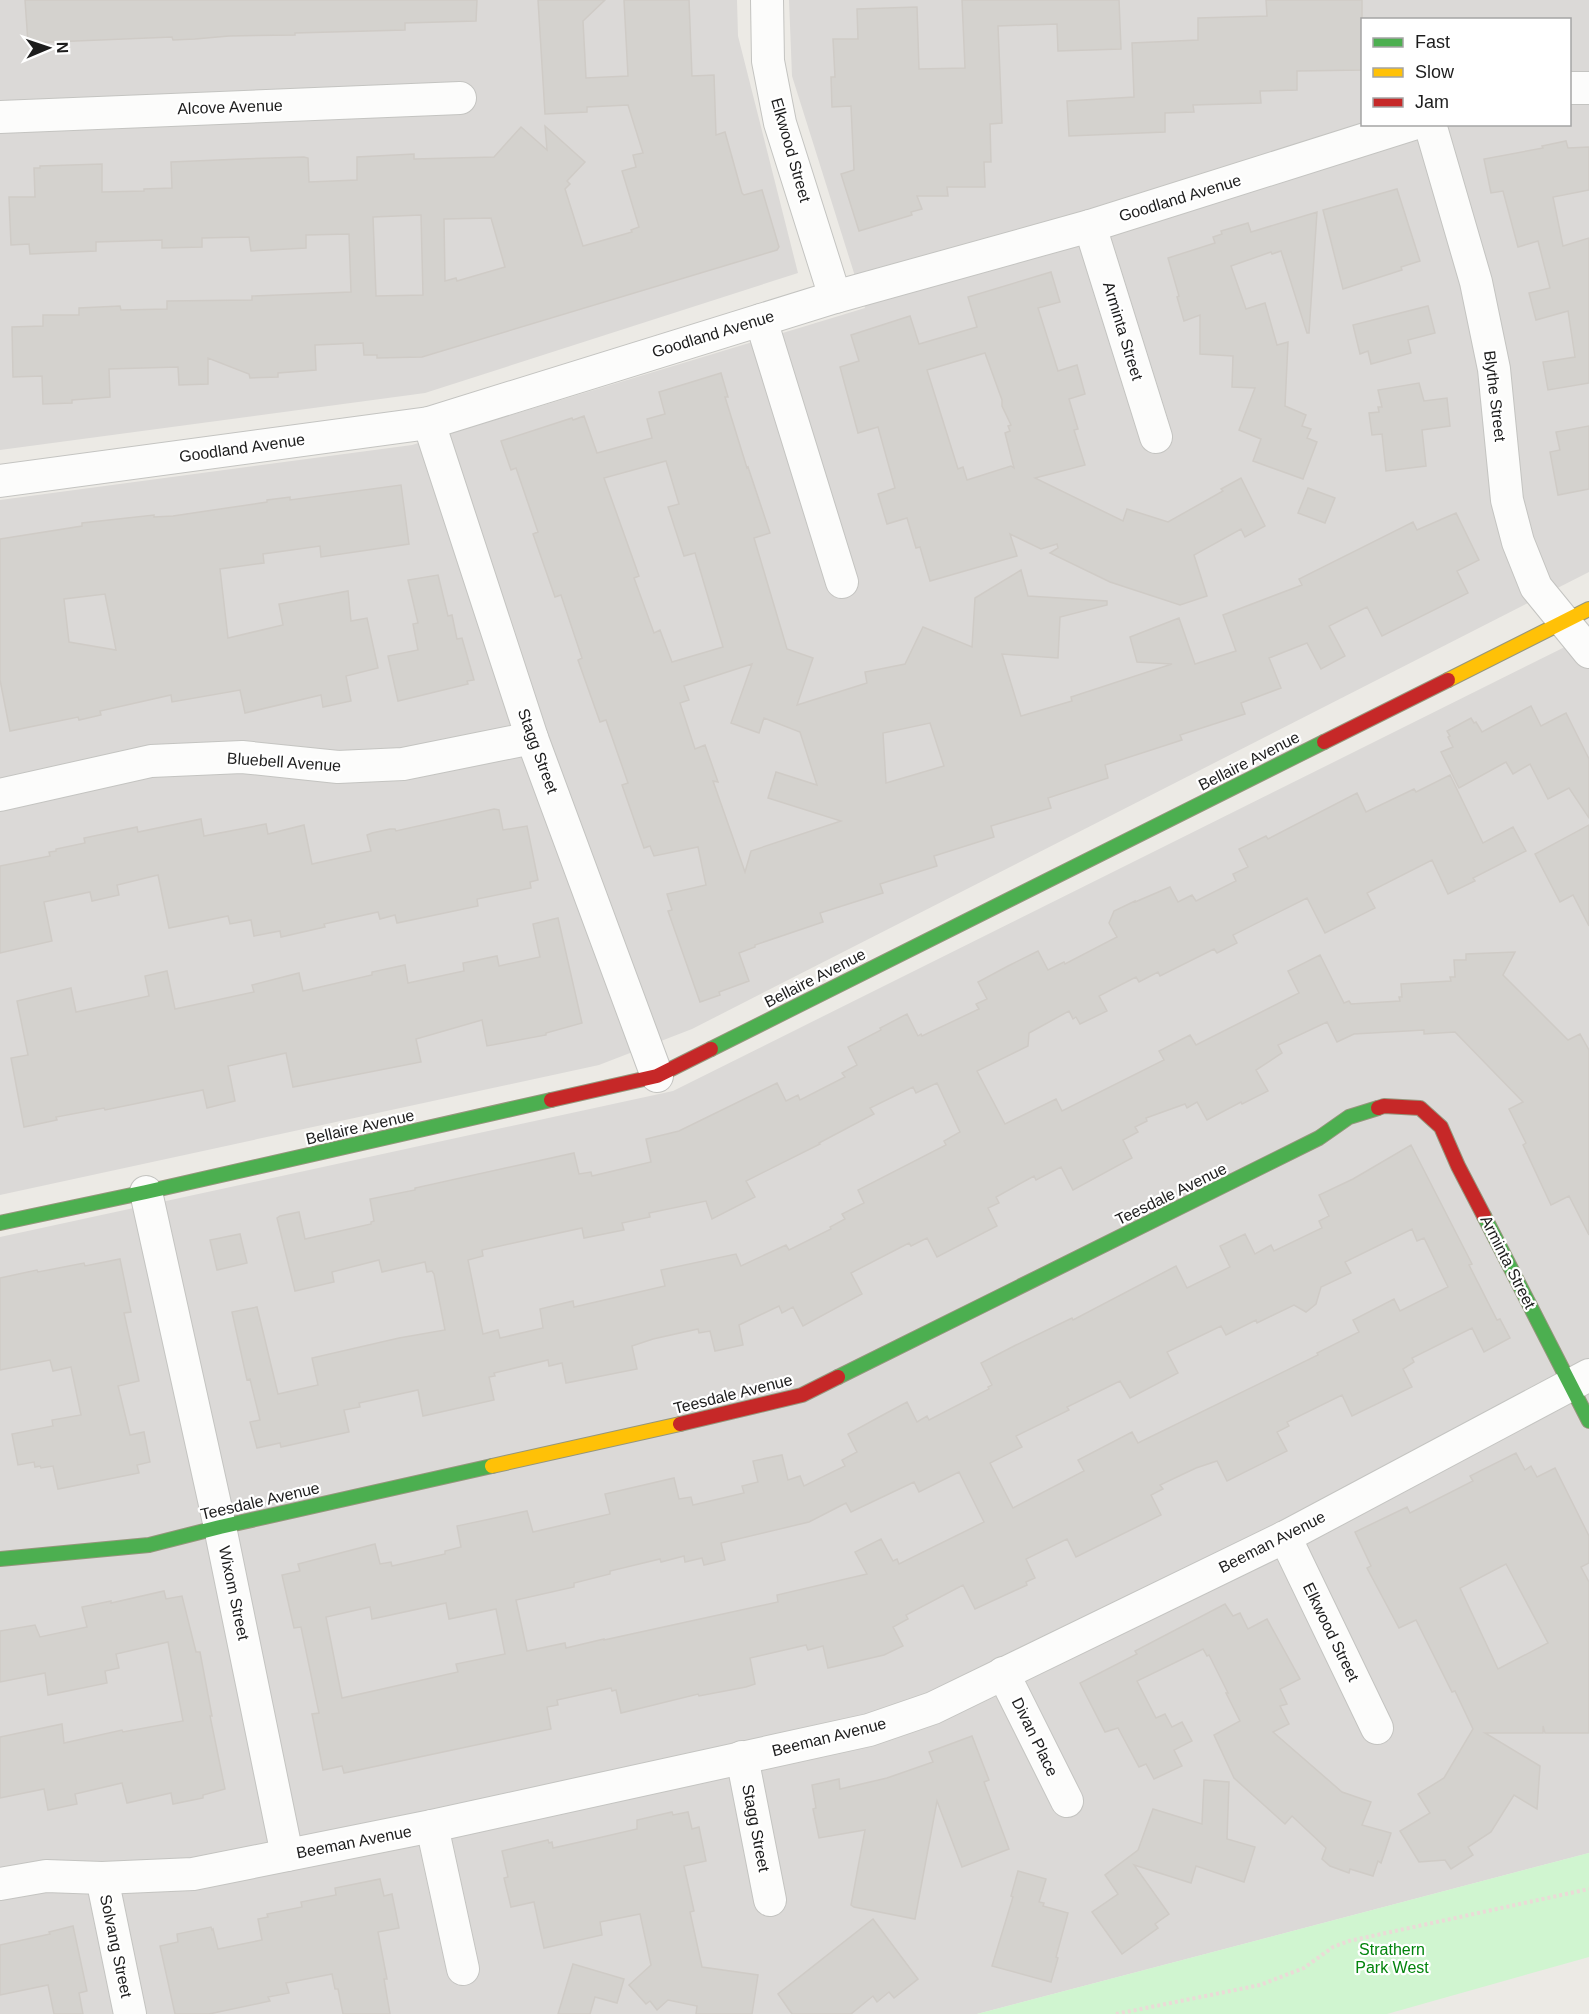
<svg xmlns="http://www.w3.org/2000/svg" width="1589" height="2014" viewBox="0 0 1589 2014" font-family="Arial,sans-serif">
  <style>
    .residential { fill: #dbd9d7; fill-rule: evenodd }
    .park { fill: #d0f5d0 }
    .building { fill: #d4d2ce; stroke: #cfcbc6; stroke-width: 1.5; fill-rule: evenodd }
    .lines { fill: none; stroke-linecap: round; stroke-linejoin: round }
    .street-casing { stroke: #c4c4c1; stroke-width: 34 }
    .fast-casing { stroke: #95967c; stroke-width: 16 }
    .slow-casing { stroke: #95967c; stroke-width: 16 }
    .jam-casing { stroke: #95967c; stroke-width: 16 }
    .path { stroke: #ebdad7; stroke-width: 4; stroke-dasharray: 3 3; stroke-linecap: butt }
    .street { stroke: #fcfcfb; stroke-width: 32 }
    .fast { stroke: #4caf50; stroke-width: 14 }
    .slow { stroke: #ffc107; stroke-width: 14 }
    .jam { stroke: #c62828; stroke-width: 14 }
    .labels { text-anchor: middle; dominant-baseline: central; stroke-width: 4.5; stroke-linejoin: round; paint-order: stroke }
    .street-label { font-size: 16px; fill: #1d1d1d; stroke: #fff }
    .park-label { font-size: 16px; fill: #02840c; stroke: #fff }
  </style>
  <rect width="100%" height="100%" fill="#eceae5"/>
  <g class="residential">
    <polygon points="0,0 737,0 738,36 798,273 425,393 0,450"/>
    <path d="M789,0H1589V572L692,1029L599,1065L0,1195V500L412,445L865,308L792,76ZM1362,20H1570V124H1362Z"/>
    <polygon points="1589,635 1589,1853 977,2014 0,2014 0,1237 673,1091"/>
  </g>
  <polygon class="park" points="1589,1853 1589,1957 1387,2014 977,2014"/>
  <g class="building">
    <polygon points="25,0 477,0 476,21 405,23 405,30 295,33 295,35 229,36 195,39 173,40 172,37 28,43"/>
    <path d="M538,0H605L583,21L586,78L628,76L624,0H689L692,76L714,75L716,135L725,132L742,193L744,195L762,190L779,247L777,250L422,357L377,358V355H364L363,343L315,345L316,370L278,373V377L250,378L249,374L208,358V384L179,385L178,367L109,369L110,397L72,400V403L43,404L42,376L13,377L12,327L43,326V315H79V308L120,306L121,310L167,309V301L252,300V296L351,292L349,234L306,235V248L251,251L249,237L202,238V247L162,248V240L96,242V251L30,254L29,244L11,245L9,197H35L34,168H40V166L102,164V192L144,191V189L172,188L171,162L242,159L304,157L308,158L309,182L357,180V157L414,154V159L494,157L521,127L547,150L545,126L585,162L567,181L570,184L565,189L583,246L632,232L631,230L639,227L622,171L636,167L633,155L643,153L628,105L587,107V112L545,114ZM421,215L423,295L376,296L373,217ZM491,218L505,267L457,281L456,278L445,281L444,219Z"/>
    <polygon points="962,0 1119,0 1121,49 1058,51 1057,24 998,26 1002,123 990,124 991,162 984,162 985,187 947,187 948,196 917,196 922,209 911,212 912,215 859,231 841,174 854,170 851,106 832,107 831,77 835,77 833,39 858,39 857,9 917,7 919,69 965,68"/>
    <polygon points="1266,0 1362,0 1362,70 1297,71 1297,90 1260,91 1261,103 1193,105 1194,112 1165,113 1165,132 1069,136 1067,101 1134,97 1132,43 1198,40 1198,18 1267,16"/>
    <polygon points="1566,141 1568,148 1589,147 1589,190 1553,197 1563,246 1589,238 1589,383 1548,390 1543,362 1575,357 1568,311 1536,320 1529,293 1550,288 1538,241 1518,247 1503,191 1491,193 1484,159 1543,148 1542,146"/>
    <polygon points="1397,189 1420,261 1401,267 1402,270 1343,289 1323,210"/>
    <polygon points="1317,212 1309,333 1307,333 1281,251 1272,254 1271,252 1231,266 1246,309 1265,303 1277,345 1288,342 1285,406 1306,415 1302,426 1311,429 1307,438 1317,442 1303,479 1253,461 1261,439 1239,430 1255,388 1232,387 1233,356 1200,354 1200,315 1184,321 1177,297 1179,296 1168,258 1215,243 1213,237 1222,234 1221,231 1248,223 1251,232"/>
    <path d="M1051,272L1060,302L1038,308L1058,371L1077,365L1085,394L1069,399L1078,429L1074,430L1085,465L1035,478L1123,521L1127,509L1168,522L1223,491L1221,489L1241,478L1265,526L1245,537L1241,529L1194,555L1207,596L1180,605L1110,582L1050,553L1058,548L1057,544L1041,549L1010,534L1017,556L930,581L920,547L916,548L907,518L887,524L878,494L895,488L878,427L858,433L840,367L859,361L851,335L910,316L919,344L977,327L968,297ZM985,353L1002,400V406L1011,425L1008,426L1010,431L1005,433L1014,468L1011,466L967,480L963,467L958,469L927,370Z"/>
    <polygon points="1428,306 1435,333 1408,340 1411,353 1371,364 1368,351 1360,354 1353,325"/>
    <path d="M721,373L728,397H725L747,468L748,467L770,533L754,538L787,649L813,658L797,705L867,683L865,672L905,664L923,627L972,647L975,598L1021,570L1028,596L1107,601V605L1060,617L1058,658L1002,654L1021,716L1072,701L1071,697L1172,664L1137,662L1130,637L1179,618L1195,664L1236,651L1223,615L1302,585L1299,579L1413,522L1417,530L1456,513L1479,560L1457,571L1468,593L1382,636L1367,607L1329,626L1345,656L1321,669L1307,643L1269,658L1281,688L1241,703L1245,714L1180,735L1182,740L1105,765L1108,778L1048,798L1051,808L991,826L994,837L934,856L937,866L880,884L883,893L820,913L823,922L755,945V947L739,953L749,981L719,992L720,995L700,1002L668,911L672,910L667,894L706,885L698,847L654,856L650,846L644,848L622,785L628,783L606,720L600,722L578,660L582,658L561,595L555,597L533,534L538,532L516,468L511,470L501,441L572,418L573,420L584,416L597,453L652,438L647,419L665,414L659,392ZM666,461L679,504L668,507L684,556L695,553L723,647L672,662L660,630L654,633L634,578L639,576L604,478ZM752,664L731,723L759,733L764,718L800,732L817,785L776,772L768,798L841,821L751,851L745,872L713,781L718,782L705,745L695,749L680,703L689,700L684,686ZM930,723L944,766L886,783L883,733Z"/>
    <polygon points="1419,383 1424,401 1447,398 1450,426 1422,430 1426,466 1386,471 1382,434 1372,435 1369,413 1379,412 1378,407 1382,407 1378,390"/>
    <polygon points="1589,426 1589,489 1558,495 1550,452 1560,450 1556,432"/>
    <path d="M401,485L409,544L321,557L320,546L263,554L264,563L220,569L228,638L283,625L279,604L348,591L351,621L367,618L378,668L346,676L351,701L323,707L321,695L245,713L240,690L172,702L171,695L100,711L101,715L79,720L78,717L10,731L0,680V539L82,526V523L154,515V517L173,516L267,502V500L290,497V500ZM105,594L116,650L69,642L64,599Z"/>
    <polygon points="1308,488 1335,498 1325,523 1298,513"/>
    <polygon points="438,575 448,616 452,615 457,639 462,638 474,680 467,681 468,684 398,701 388,656 418,650 413,624 418,623 408,580"/>
    <polygon points="1531,706 1541,726 1566,713 1589,759 1589,818 1569,788 1548,799 1530,764 1513,774 1506,762 1459,788 1441,752 1453,747 1448,737 1450,736 1447,731 1471,718 1474,723 1476,722 1482,732"/>
    <path d="M1450,775L1483,843L1513,827L1526,851L1473,878L1475,881L1448,894L1432,860L1367,893L1375,908L1325,933L1307,898L1233,935L1237,943L1217,953L1214,949L1160,976L1158,972L1139,982L1136,977L1099,996L1107,1011L1080,1024L1076,1017L1073,1019L1069,1011L1040,1027L1029,1033L1028,1046L977,1071L1005,1124L1056,1099L1062,1111L1164,1060L1159,1051L1190,1035L1196,1045L1299,993L1288,971L1320,955L1344,1003L1349,1001L1351,1004L1400,1001L1399,997H1402L1401,984L1451,981L1450,977H1455L1454,960H1466V954L1515,952L1503,975L1568,1040L1580,1034L1589,1050V1235L1569,1196L1551,1205L1523,1145L1526,1143L1509,1109L1523,1102L1455,1032L1424,1034V1030L1354,1034L1337,1042L1327,1022L1278,1045L1282,1053L1256,1070L1268,1091L1242,1104L1241,1102L1207,1120L1197,1102L1187,1108L1185,1104L1146,1118L1147,1121L1135,1127L1138,1132L1123,1140L1132,1158L1073,1190L1061,1167L1036,1180L1034,1176L996,1197L999,1203L988,1208L997,1226L937,1257L927,1238L911,1246L909,1243L851,1273L862,1294L803,1326L793,1307L782,1313L779,1306L739,1325L743,1345L715,1351L710,1331L699,1333L698,1329L653,1339L632,1346L637,1369L566,1383L562,1363L549,1366L548,1360L494,1373L495,1376L489,1377L494,1400L423,1416L418,1390L359,1403L360,1407L344,1410L349,1432L281,1447L280,1443L257,1448L250,1422L260,1420L250,1379L247,1380L232,1312L257,1307L278,1394L318,1385L312,1358L399,1338L445,1330L434,1274L432,1271L427,1272L425,1262L382,1272L379,1260L332,1272L334,1282L295,1291L277,1218L280,1216L299,1212L305,1239L371,1224V1222L374,1221L370,1199L415,1190V1188L574,1153L579,1174L591,1172L592,1176L651,1162L646,1139L679,1131L777,1083L786,1101L798,1095L800,1100L845,1077L842,1073L857,1065L848,1047L881,1030L880,1028L907,1014L918,1036L921,1034L922,1036L979,1009L976,1004L987,999L978,982L1008,966L1038,951L1048,970L1064,962L1065,964L1117,937L1109,923L1114,911L1135,901V902L1170,887L1178,902L1192,895L1196,901L1236,881L1233,874L1248,867L1239,849L1266,836L1268,839L1357,793L1366,812L1414,789L1416,792ZM937,1083L960,1132L944,1141L946,1145L858,1190L864,1203L842,1214L845,1219L830,1227L831,1229L789,1250L786,1245L741,1266L736,1254L661,1270L665,1286L574,1307L573,1301L540,1309L543,1328L500,1338L498,1330L483,1334L468,1260L483,1256L482,1250L582,1228L584,1238L624,1230L622,1223L650,1217L649,1213L706,1201L712,1219L755,1197L746,1181L820,1144L819,1143L874,1114L870,1108L913,1087L916,1093Z"/>
    <polygon points="494,809 499,810 503,830 527,826 538,880 530,882 531,888 477,899 478,906 397,923 395,915 380,919 378,912 324,924 325,927 281,937 280,931 254,936 251,920 230,924 228,916 169,928 158,875 117,885 119,895 92,901 90,892 44,902 52,941 0,953 0,866 50,856 49,852 56,851 56,849 85,843 84,838 137,827 138,832 201,819 204,836 266,824 268,834 304,825 312,864 371,851 367,835 372,833 390,829 395,829 396,831"/>
    <polygon points="1589,825 1589,926 1573,895 1560,902 1535,854"/>
    <polygon points="558,918 582,1023 546,1033 546,1035 487,1046 482,1020 416,1039 421,1062 293,1087 286,1053 228,1066 235,1101 207,1108 203,1090 105,1110 104,1108 56,1117 57,1120 24,1127 11,1058 28,1055 17,1001 71,988 76,1012 149,996 145,976 167,971 175,1009 254,992 252,985 299,973 303,991 372,975 372,972 405,965 408,983 464,971 463,963 497,956 499,966 540,957 533,924"/>
    <path d="M1411,1145L1472,1264L1469,1265L1497,1320L1500,1319L1510,1338L1484,1352L1472,1328L1412,1358L1414,1362L1403,1369L1412,1387L1352,1416L1342,1395L1287,1422L1289,1426L1277,1432L1287,1451L1227,1481L1217,1461L1196,1468L1160,1485L1163,1489L1151,1495L1161,1515L1076,1557L1067,1539L1026,1559L1035,1578L1026,1582L1027,1585L975,1609L963,1585L906,1615L908,1619L893,1627L903,1646L884,1655L828,1668L823,1646L808,1650L806,1645L750,1658L755,1684L746,1687L699,1696L698,1694L621,1713L616,1690L612,1691L611,1688L557,1700L558,1705L547,1707L551,1729L344,1773L342,1766L323,1770L312,1714L319,1713L301,1627L294,1628L282,1575L300,1571L298,1564L375,1544L380,1564L391,1562L392,1566L445,1554V1551L461,1547L457,1526L527,1511L533,1532L610,1514L605,1494L674,1478L679,1499L691,1497L693,1505L744,1493L742,1486L758,1482L753,1461L782,1455L788,1480L800,1476L804,1486L845,1466L842,1460L857,1452L848,1434L881,1416L907,1402L917,1422L927,1416L929,1420L989,1389L988,1387L992,1385L981,1363L1016,1345L1072,1318L1073,1320L1176,1266L1187,1288L1230,1267L1220,1246L1245,1234L1255,1254L1271,1245L1274,1251L1322,1228L1319,1221L1329,1216L1319,1195L1353,1179ZM1412,1229L1417,1241L1424,1238L1448,1287L1400,1311L1394,1299L1353,1320L1359,1332L1317,1353L1318,1355L1138,1443L1132,1432L1078,1460L1084,1471L1013,1508L990,1463L1022,1447L1016,1436L1069,1410L1067,1407L1120,1381L1130,1398L1178,1373L1167,1352L1221,1326L1226,1335L1256,1320L1257,1323L1294,1305L1306,1312L1316,1304L1321,1287L1351,1273L1345,1262ZM959,1472L984,1522L899,1564L897,1559L893,1561L881,1539L855,1552L867,1574L777,1595L778,1602L604,1640V1639L566,1648L565,1643L527,1651L516,1600L574,1587V1583L610,1574V1571L660,1559L661,1562L684,1556L685,1562L702,1558L704,1565L725,1560L721,1543L809,1522L846,1503L851,1512L914,1482L919,1492ZM446,1603L449,1619L496,1609L505,1654L456,1664L458,1672L342,1698L326,1617L370,1607L372,1619Z"/>
    <polygon points="240,1234 247,1263 217,1270 210,1240"/>
    <polygon points="120,1259 131,1312 124,1313 139,1381 118,1386 130,1435 144,1432 150,1462 137,1465 139,1473 58,1489 53,1466 41,1468 40,1466 35,1467 34,1462 18,1465 12,1434 53,1426 52,1420 81,1415 71,1367 53,1371 50,1360 0,1370 0,1278 37,1270 38,1272 84,1263 85,1266"/>
    <path d="M1516,1453L1525,1470L1531,1466L1537,1477L1555,1468L1589,1536V1563L1581,1567L1589,1582V1733H1545L1543,1726V1733H1485L1540,1766L1537,1809L1514,1795L1491,1832L1468,1847L1473,1855L1451,1869L1445,1860L1419,1862L1400,1831L1430,1813L1418,1794L1444,1778L1473,1729L1455,1691L1452,1692L1416,1620L1399,1628L1367,1568L1371,1566L1355,1532L1407,1507L1410,1513L1473,1481L1470,1476ZM1506,1564L1548,1643L1498,1669L1460,1588Z"/>
    <polygon points="164,1591 166,1599 182,1596 196,1652 200,1652 212,1716 210,1716 225,1789 203,1795 203,1798 173,1804 171,1793 127,1803 122,1783 75,1794 77,1804 48,1810 44,1789 0,1798 0,1737 62,1724 64,1743 122,1730 123,1732 183,1721 168,1642 116,1654 119,1668 105,1671 107,1683 48,1695 45,1673 0,1682 0,1631 35,1625 40,1637 87,1627 82,1607 111,1601 111,1603"/>
    <polygon points="1225,1604 1233,1616 1240,1613 1248,1629 1267,1619 1300,1679 1280,1689 1287,1704 1280,1706 1289,1724 1273,1732 1342,1792 1371,1802 1362,1825 1391,1833 1381,1863 1378,1861 1373,1876 1350,1869 1349,1873 1330,1866 1322,1859 1326,1848 1292,1816 1285,1824 1234,1778 1214,1735 1240,1721 1226,1693 1228,1693 1209,1655 1207,1656 1203,1649 1137,1681 1156,1718 1165,1714 1172,1727 1182,1722 1192,1741 1174,1750 1182,1766 1154,1779 1146,1764 1139,1767 1118,1728 1105,1732 1080,1683 1137,1654 1135,1651"/>
    <polygon points="972,1736 989,1780 984,1782 1009,1849 962,1867 937,1801 915,1919 854,1907 851,1905 865,1830 819,1838 813,1809 816,1808 812,1785 839,1779 840,1789 887,1778 933,1762 929,1752"/>
    <polygon points="1204,1780 1229,1782 1227,1839 1255,1847 1244,1882 1196,1866 1191,1883 1134,1865 1169,1914 1155,1924 1158,1928 1122,1954 1092,1912 1118,1894 1105,1875 1138,1850 1153,1809 1202,1824"/>
    <polygon points="672,1812 673,1815 688,1812 692,1829 699,1827 706,1861 684,1866 694,1911 690,1912 702,1967 758,1975 752,2014 696,2014 697,2006 668,2000 657,2010 650,2001 646,2004 629,1985 651,1965 640,1914 600,1922 602,1935 544,1948 534,1902 511,1907 504,1878 508,1877 502,1851 548,1840 549,1843 552,1842 553,1848 598,1838 637,1829 637,1820"/>
    <polygon points="1018,1871 1046,1879 1039,1902 1044,1903 1043,1906 1068,1913 1056,1957 1058,1958 1051,1982 992,1966 1013,1897 1011,1896"/>
    <polygon points="380,1879 384,1896 392,1894 399,1928 378,1932 387,1979 384,1979 390,2014 343,2014 338,1989 335,1989 332,1974 286,1983 289,1993 268,1997 270,2001 209,2014 175,2014 160,1946 178,1942 177,1934 211,1927 212,1930 213,1929 218,1949 262,1940 258,1919 268,1917 267,1914 302,1907 301,1902 336,1895 335,1888"/>
    <polygon points="873,1919 918,1979 894,1998 889,1992 877,2002 873,1996 851,2014 792,2014 778,1994"/>
    <polygon points="73,1926 87,1991 79,1993 83,2014 54,2014 48,1985 0,1995 0,1945 50,1934 49,1932"/>
    <polygon points="573,1964 624,1979 617,2003 595,1997 590,2014 558,2014"/>
  </g>
  <g class="lines">
    <g class="street-casing">
      <g id="street">
        <polyline points="767,0 768,61 780,123 835,297"/>
        <polyline points="1570,88 1589,88"/>
        <polyline points="0,117 460,98"/>
        <polyline points="1430,124 1476,282 1494,369 1507,500 1518,542 1536,587 1589,652"/>
        <polyline points="1090,226 1156,437"/>
        <polyline points="761,320 842,582"/>
        <polyline points="429,423 532,738 657,1076"/>
        <polyline points="0,481 429,423 835,297 1090,226 1413,124"/>
        <polyline points="0,795 151,761 242,757 338,767 403,764 532,738"/>
        <polyline points="146,1192 220,1527 287,1855"/>
        <polyline points="1285,1537 1377,1728"/>
        <polyline points="1003,1673 1067,1801"/>
        <polyline points="742,1757 770,1900"/>
        <polyline points="432,1826 463,1969"/>
        <polyline points="102,1878 130,2014"/>
        <polyline points="0,1884 46,1876 102,1878 193,1874 432,1826 869,1730 933,1708 1285,1537 1589,1375"/>
      </g>
    </g>
    <g class="fast-casing">
      <g id="fast">
        <polyline points="711,1049 1324,742"/>
        <polyline points="1484,1216 1589,1421"/>
        <polyline points="0,1223 146,1192 551,1100"/>
        <polyline points="838,1377 1319,1138 1349,1117 1378,1108"/>
        <polyline points="0,1559 149,1545 220,1527 492,1466"/>
      </g>
    </g>
    <g class="slow-casing">
      <g id="slow">
        <polyline points="1448,680 1589,609"/>
        <polyline points="492,1466 680,1424"/>
      </g>
    </g>
    <g class="jam-casing">
      <g id="jam">
        <polyline points="1324,742 1448,680"/>
        <polyline points="551,1100 657,1076 711,1049"/>
        <polyline points="1378,1108 1384,1106 1420,1108 1441,1127 1458,1166 1484,1216"/>
        <polyline points="680,1424 802,1395 838,1377"/>
      </g>
    </g>
    <polyline class="path" points="1116,2014 1260,1985 1304,1968 1333,1947 1349,1941 1589,1889"/>
    <use href="#street" class="street"/>
    <use href="#fast" class="fast"/>
    <use href="#slow" class="slow"/>
    <use href="#jam" class="jam"/>
  </g>
  <g class="labels">
    <g class="street-label">
      <text transform="translate(230 107) rotate(-2)">Alcove Avenue</text>
      <text transform="translate(791 150) rotate(74)">Elkwood Street</text>
      <text transform="translate(1180 198) rotate(-17)">Goodland Avenue</text>
      <text transform="translate(1123 331) rotate(73)">Arminta Street</text>
      <text transform="translate(713 334) rotate(-17)">Goodland Avenue</text>
      <text transform="translate(1495 396) rotate(83)">Blythe Street</text>
      <text transform="translate(242 448) rotate(-8)">Goodland Avenue</text>
      <text transform="translate(538 751) rotate(70)">Stagg Street</text>
      <text transform="translate(1249 761) rotate(-27)">Bellaire Avenue</text>
      <text transform="translate(284 762) rotate(4)">Bluebell Avenue</text>
      <text transform="translate(815 978) rotate(-27)">Bellaire Avenue</text>
      <text transform="translate(360 1127) rotate(-13)">Bellaire Avenue</text>
      <text transform="translate(1171 1194) rotate(-26)">Teesdale Avenue</text>
      <text transform="translate(1508 1262) rotate(63)">Arminta Street</text>
      <text transform="translate(733 1394) rotate(-14)">Teesdale Avenue</text>
      <text transform="translate(260 1501) rotate(-13)">Teesdale Avenue</text>
      <text transform="translate(1272 1542) rotate(-27)">Beeman Avenue</text>
      <text transform="translate(234 1593) rotate(78)">Wixom Street</text>
      <text transform="translate(1331 1632) rotate(64)">Elkwood Street</text>
      <text transform="translate(829 1737) rotate(-14)">Beeman Avenue</text>
      <text transform="translate(1035 1737) rotate(64)">Divan Place</text>
      <text transform="translate(756 1828) rotate(79)">Stagg Street</text>
      <text transform="translate(354 1842) rotate(-11)">Beeman Avenue</text>
      <text transform="translate(116 1946) rotate(78)">Solvang Street</text>
    </g>
    <g class="park-label">
      <text x="1392" y="1949">Strathern<tspan x="1392" dy="18">Park West</tspan></text>
    </g>
  </g>
  <rect x="1361" y="18" width="210" height="108" fill="#ffffff" stroke="#a5a5a5" stroke-width="1.5"/>
  <rect x="1373" y="38" width="30" height="9" fill="#4caf50" stroke="#a5a5a5" stroke-width="1.5"/>
  <text x="1415" y="48" font-size="18" fill="#1d1d1d">Fast</text>
  <rect x="1373" y="68" width="30" height="9" fill="#ffc107" stroke="#a5a5a5" stroke-width="1.5"/>
  <text x="1415" y="78" font-size="18" fill="#1d1d1d">Slow</text>
  <rect x="1373" y="98" width="30" height="9" fill="#c62828" stroke="#a5a5a5" stroke-width="1.5"/>
  <text x="1415" y="108" font-size="18" fill="#1d1d1d">Jam</text>
  <g transform="translate(48 48) rotate(88)" stroke="#ffffff" stroke-width="4.5" paint-order="stroke">
  <path d="M0-4.5L10 22L0 15L-10 22Z" fill="#1d1d1d"/>
  <text y="-9" font-size="16" font-weight="bold" text-anchor="middle" fill="#1d1d1d">N</text>
  </g>
</svg>
